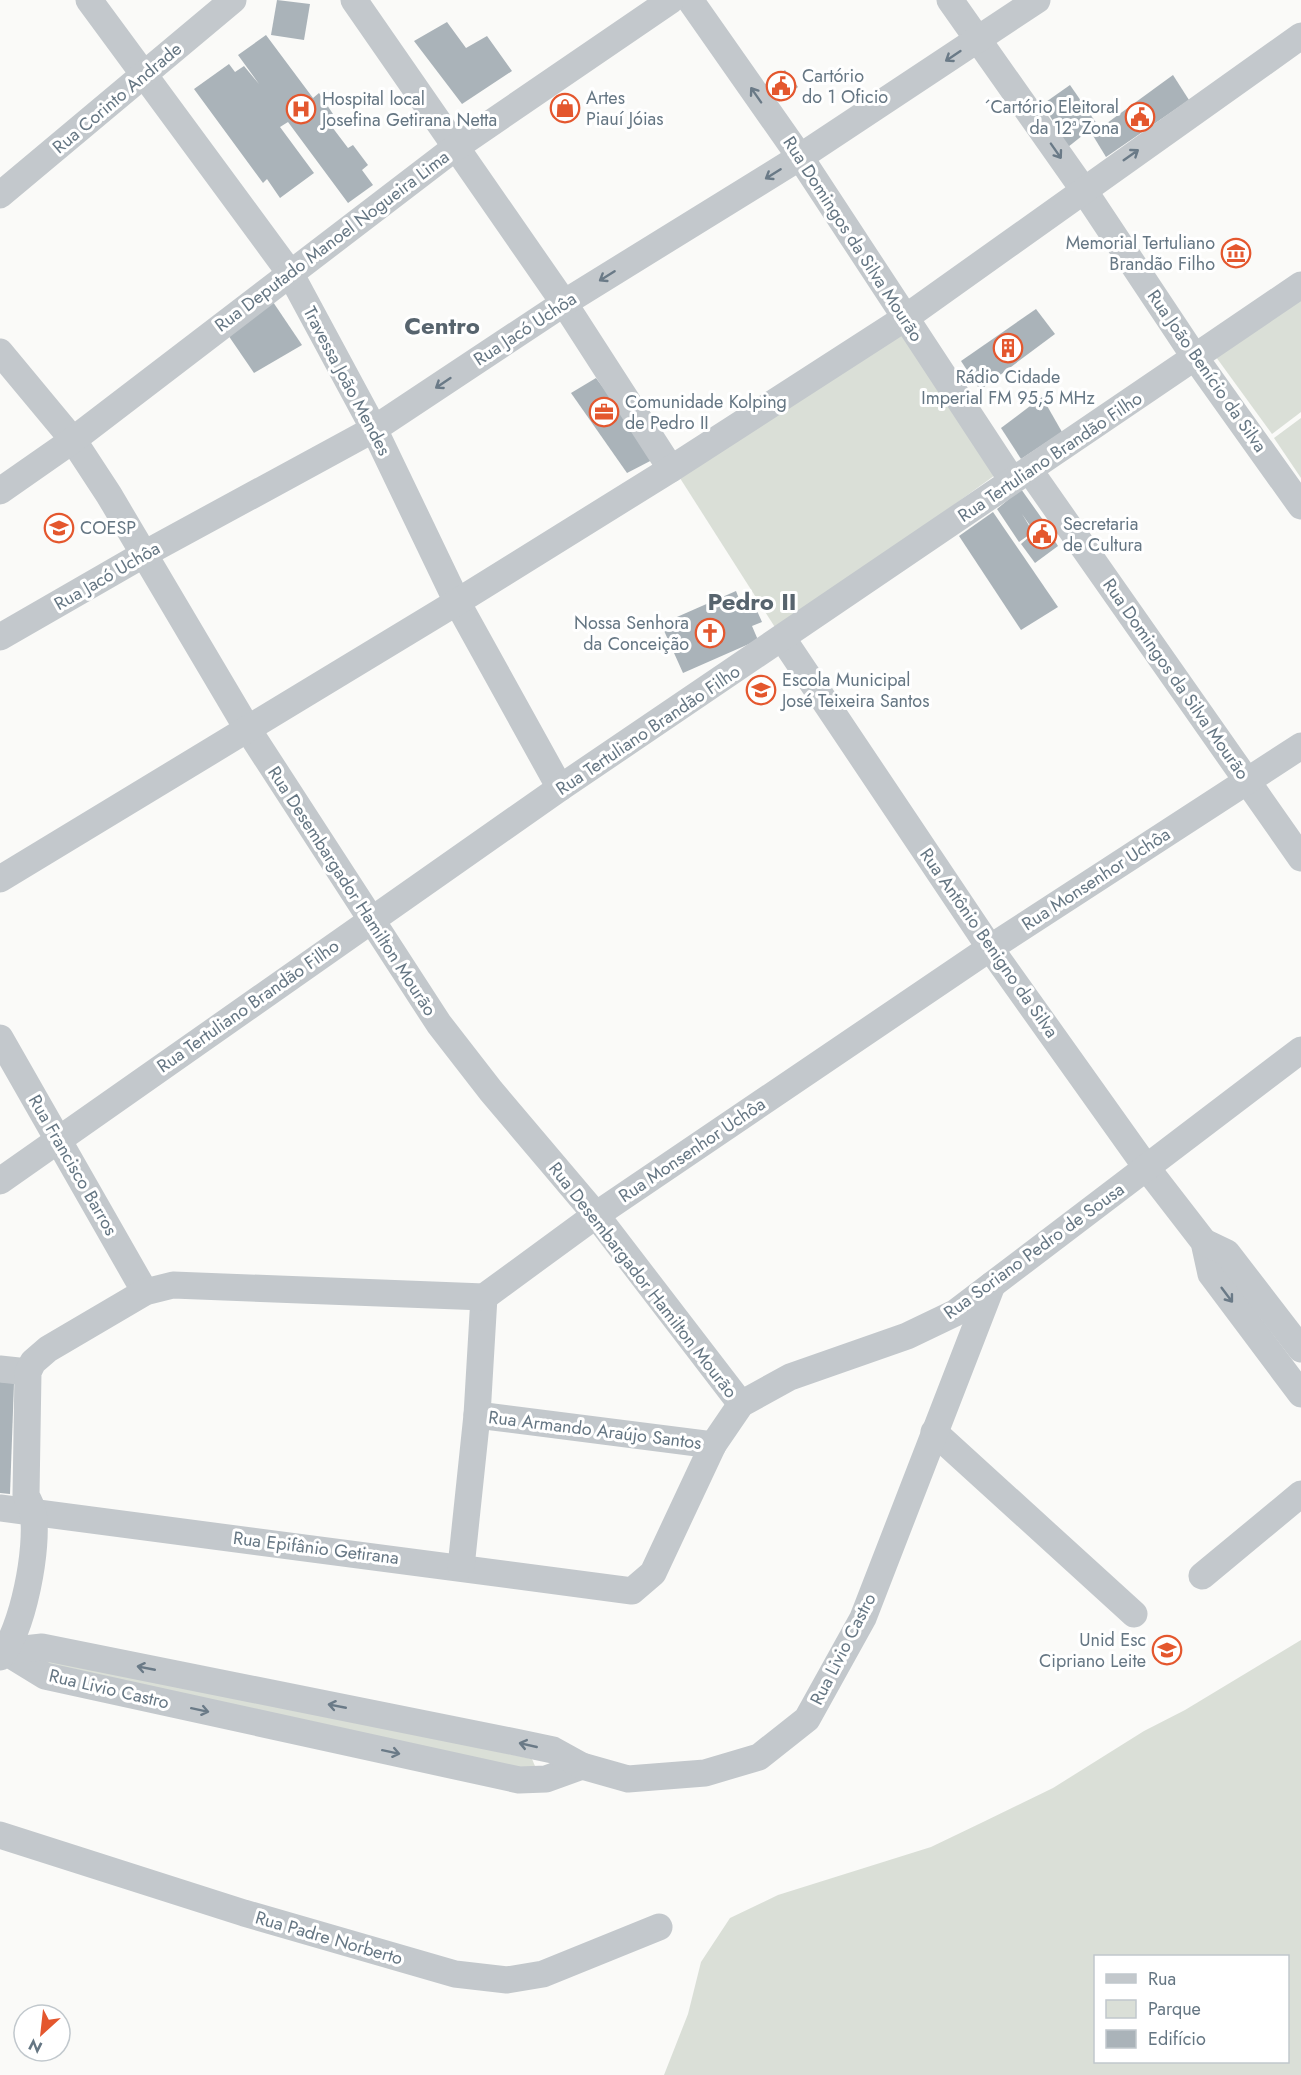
<svg xmlns="http://www.w3.org/2000/svg" width="1301" height="2075" viewBox="0 0 1301 2075" font-family="Jost,sans-serif">
  <style>
    .green { fill: #dadfd7; fill-rule: evenodd }
    .building { fill: #aab3b9 }
    .lines { fill: none; stroke-linecap: round; stroke-linejoin: round }
    .minor { stroke: #c3c8cc; stroke-width: 27 }
    .oneway { stroke: #6a7a87 }
    .labels { text-anchor: middle; dominant-baseline: central; stroke-width: 6; stroke-linejoin: round; paint-order: stroke }
    .poi-label { font-size: 18px; fill: #657683; stroke: #fff; text-anchor: start }
    .street-label { font-size: 18px; fill: #657683; stroke: #fff }
    .district-label { font-size: 24px; font-weight: bold; fill: #57646e; stroke: #fff }
  </style>
  <rect width="100%" height="100%" fill="#fafaf8"/>
  <g class="green">
    <polygon points="1301,296 1301,412 1272,434 1216,357"/>
    <polygon points="903,329 998,473 778,632 678,475"/>
    <polygon points="1301,418 1301,478 1274,438"/>
    <path d="M1301,1640V2075H664L688,2014L701,1962L730,1918L778,1895L931,1847L981,1823L1053,1788L1144,1731L1185,1710ZM1096,1956H1288V2062H1096Z"/>
    <polygon points="47,1654 532,1759 535,1766 530,1772 43,1672"/>
  </g>
  <g class="building">
    <polygon points="277,0 310,4 304,40 271,35"/>
    <polygon points="447,22 466,48 487,36 512,71 462,104 414,41"/>
    <polygon points="266,35 313,98 319,93 333,114 326,119 348,148 353,145 368,165 362,170 373,185 348,203 288,122 280,127 314,173 280,198 267,179 263,183 194,89 229,64 235,72 244,66 259,84 238,55"/>
    <polygon points="785,70 798,87 779,102 764,85"/>
    <polygon points="1173,75 1189,100 1106,157 1092,134"/>
    <polygon points="1070,85 1097,124 1068,147 1043,104"/>
    <polygon points="271,299 302,345 254,373 226,332"/>
    <polygon points="1036,309 1055,334 980,390 961,361"/>
    <polygon points="596,378 656,458 627,473 571,393"/>
    <polygon points="1042,397 1062,432 1021,459 1001,428"/>
    <polygon points="1021,489 1043,520 1031,527 1022,514 1033,532 1019,542 997,509"/>
    <polygon points="993,512 1058,607 1021,630 959,536"/>
    <polygon points="1044,524 1058,546 1035,563 1021,544"/>
    <polygon points="736,591 743,609 754,604 762,622 752,626 758,640 683,673 661,624"/>
    <polygon points="0,1382 14,1383 10,1494 0,1493"/>
  </g>
  <g class="lines">
    <g class="minor">
      <polyline points="89,0 290,273 374,429 457,602 560,788"/>
      <polyline points="354,0 564,303 671,469"/>
      <polyline points="690,0 800,157 1012,480"/>
      <polyline points="950,0 1083,189 1196,359 1301,506"/>
      <polyline points="0,195 233,0"/>
      <polyline points="0,352 73,440 109,495 247,728 439,1024 491,1091 596,1215 741,1404"/>
      <polyline points="1030,471 1301,858"/>
      <polyline points="0,491 73,440 456,147 671,0"/>
      <polyline points="0,637 146,553 374,429 564,303 800,157 1037,0"/>
      <polyline points="783,639 990,948 1146,1167 1204,1242 1211,1274 1301,1394"/>
      <polyline points="0,879 457,602 671,469 905,318 1301,36"/>
      <polyline points="0,1038 145,1292"/>
      <polyline points="0,1181 560,788 1301,285"/>
      <polyline points="1204,1242 1227,1253 1301,1349"/>
      <polyline points="0,1369 28,1372"/>
      <polyline points="477,1415 713,1445"/>
      <polyline points="934,1432 1134,1614"/>
      <polyline points="0,1508 632,1591 653,1573 713,1445 741,1404 790,1377 907,1336 955,1313 1301,1050"/>
      <polyline points="461,1567 477,1415 484,1297"/>
      <polyline points="1202,1576 1301,1494"/>
      <polyline points="1,1649 45,1676 519,1780 546,1779 582,1766"/>
      <polyline points="6,1651 42,1647 520,1743 553,1750 582,1766 628,1779 705,1773 759,1757 807,1719 863,1618 992,1285"/>
      <path d="M0,1657C23,1631 39,1547 33,1512C32,1507 28,1500 26,1495L28,1372L33,1362L48,1349L145,1292L173,1285L484,1297L596,1215L990,948L1301,746"/>
      <polyline points="0,1835 244,1913 455,1974 507,1980 543,1974 659,1927"/>
    </g>
  </g>
  <defs><path id="oneway-shaft" d="M-6 0H5M1.5-3L5.5 0L1.5 3" fill="none" stroke-width="1.6" stroke-linecap="round" stroke-linejoin="round" transform="scale(1.5)"/></defs>
  <g class="oneway">
    <use href="#oneway-shaft" transform="translate(953 56) rotate(146)"/>
    <use href="#oneway-shaft" transform="translate(756 95) rotate(-125)"/>
    <use href="#oneway-shaft" transform="translate(1056 151) rotate(55)"/>
    <use href="#oneway-shaft" transform="translate(1131 155) rotate(-35)"/>
    <use href="#oneway-shaft" transform="translate(773 174) rotate(148)"/>
    <use href="#oneway-shaft" transform="translate(607 276) rotate(148)"/>
    <use href="#oneway-shaft" transform="translate(443 383) rotate(146)"/>
    <use href="#oneway-shaft" transform="translate(1227 1295) rotate(53)"/>
    <use href="#oneway-shaft" transform="translate(146 1668) rotate(-169)"/>
    <use href="#oneway-shaft" transform="translate(337 1706) rotate(-169)"/>
    <use href="#oneway-shaft" transform="translate(200 1710) rotate(12)"/>
    <use href="#oneway-shaft" transform="translate(528 1745) rotate(-167)"/>
    <use href="#oneway-shaft" transform="translate(391 1752) rotate(12)"/>
  </g>
  <defs>
    <g id="civic-ring" transform="scale(1.5)"><circle r="9.5" fill="#fff" stroke="#e4572e" stroke-width="1.5"/><path d="M-.6-6.5H3V-4.5H.6V-3L4-1V1h2V6H-6V1h2V-1L-.6-3ZM-1.2 2.5V6h2.4V2.5Z" fill="#e4572e"/></g>
    <g id="shop-ring" transform="scale(1.5)"><circle r="9.5" fill="#fff" stroke="#e4572e" stroke-width="1.5"/><path d="M-5-2.5h2.3a2.7 3.5 0 0 1 5.4 0H5L5.5 6h-11ZM-1.5-2.5h3a1.5 2.3 0 0 0-3 0Z" fill="#e4572e"/></g>
    <g id="hospital-ring" transform="scale(1.5)"><circle r="9.5" fill="#fff" stroke="#e4572e" stroke-width="1.5"/><path d="M-5-5h3v3.5h4V-5h3V5h-3V1.5h-4V5h-3Z" fill="#e4572e"/></g>
    <g id="museum-ring" transform="scale(1.5)"><circle r="9.5" fill="#fff" stroke="#e4572e" stroke-width="1.5"/><path d="M0-6L6-3V-2H-6V-3ZM-5-1h2V3h-2ZM-1-1h2V3h-2ZM3-1h2V3H3ZM-6 4H6V6H-6Z" fill="#e4572e"/></g>
    <g id="building-ring" transform="scale(1.5)"><circle r="9.5" fill="#fff" stroke="#e4572e" stroke-width="1.5"/><path d="M-4-6H4V6H1V3H-1V6H-4ZM-2.5-4.3h1.7v1.8h-1.7ZM.8-4.3h1.7v1.8H.8ZM-2.5-1h1.7V.8h-1.7ZM.8-1h1.7V.8H.8Z" fill="#e4572e"/></g>
    <g id="office-ring" transform="scale(1.5)"><circle r="9.5" fill="#fff" stroke="#e4572e" stroke-width="1.5"/><path d="M-6-3h4V-5.5h4V-3h4V5H-6ZM-1-4.5V-3h2v-1.5ZM-6 0V1H6V0Z" fill="#e4572e"/></g>
    <g id="school-ring" transform="scale(1.5)"><circle r="9.5" fill="#fff" stroke="#e4572e" stroke-width="1.5"/><path d="M0-5L7-2L0 1L-7-2ZM-4 1L0 2.5L4 1V4Q0 6-4 4Z" fill="#e4572e"/></g>
    <g id="church-ring" transform="scale(1.5)"><circle r="9.5" fill="#fff" stroke="#e4572e" stroke-width="1.5"/><path d="M-1.2-6h2.4v3.5h3.3v2.4h-3.3V6h-2.4V-.1h-3.3v-2.4h3.3Z" fill="#e4572e"/></g>
  </defs>
  <g fill-rule="evenodd">
    <use href="#civic-ring" x="781" y="86"/>
    <use href="#shop-ring" x="565" y="108"/>
    <use href="#hospital-ring" x="301" y="109"/>
    <use href="#civic-ring" x="1140" y="117"/>
    <use href="#museum-ring" x="1236" y="253"/>
    <use href="#building-ring" x="1008" y="348"/>
    <use href="#office-ring" x="604" y="412"/>
    <use href="#school-ring" x="59" y="528"/>
    <use href="#civic-ring" x="1042" y="534"/>
    <use href="#church-ring" x="710" y="633"/>
    <use href="#school-ring" x="761" y="690"/>
    <use href="#school-ring" x="1167" y="1650"/>
  </g>
  <g class="labels">
    <g class="poi-label">
      <text x="802" y="76">Cartório<tspan x="802" dy="21">do 1 Oficio</tspan></text>
      <text x="586" y="98">Artes<tspan x="586" dy="21">Piauí Jóias</tspan></text>
      <text x="322" y="99">Hospital local<tspan x="322" dy="21">Josefina Getirana Netta</tspan></text>
      <text x="1119" y="107" text-anchor="end">´Cartório Eleitoral<tspan x="1119" dy="21">da 12ª Zona</tspan></text>
      <text x="1215" y="243" text-anchor="end">Memorial Tertuliano<tspan x="1215" dy="21">Brandão Filho</tspan></text>
      <text x="1008" y="377" text-anchor="middle">Rádio Cidade<tspan x="1008" dy="21">Imperial FM 95,5 MHz</tspan></text>
      <text x="625" y="402">Comunidade Kolping<tspan x="625" dy="21">de Pedro II</tspan></text>
      <text x="1063" y="524">Secretaria<tspan x="1063" dy="21">de Cultura</tspan></text>
      <text x="80" y="528">COESP</text>
      <text x="689" y="623" text-anchor="end">Nossa Senhora<tspan x="689" dy="21">da Conceição</tspan></text>
      <text x="782" y="680">Escola Municipal<tspan x="782" dy="21">José Teixeira Santos</tspan></text>
      <text x="1146" y="1640" text-anchor="end">Unid Esc<tspan x="1146" dy="21">Cipriano Leite</tspan></text>
    </g>
    <g class="street-label">
      <text transform="translate(117 98) rotate(-40)">Rua Corinto Andrade</text>
      <text transform="translate(853 239) rotate(57)">Rua Domingos da Silva Mourão</text>
      <text transform="translate(332 241) rotate(-37)">Rua Deputado Manoel Nogueira Lima</text>
      <text transform="translate(525 329) rotate(-33)">Rua Jacó Uchôa</text>
      <text transform="translate(1207 371) rotate(55)">Rua João Benício da Silva</text>
      <text transform="translate(347 381) rotate(62)">Travessa João Mendes</text>
      <text transform="translate(1050 457) rotate(-34)">Rua Tertuliano Brandão Filho</text>
      <text transform="translate(107 576) rotate(-30)">Rua Jacó Uchôa</text>
      <text transform="translate(1176 679) rotate(55)">Rua Domingos da Silva Mourão</text>
      <text transform="translate(648 730) rotate(-34)">Rua Tertuliano Brandão Filho</text>
      <text transform="translate(1096 879) rotate(-33)">Rua Monsenhor Uchôa</text>
      <text transform="translate(352 891) rotate(57)">Rua Desembargador Hamilton Mourão</text>
      <text transform="translate(989 943) rotate(55)">Rua Antônio Benigno da Silva</text>
      <text transform="translate(248 1006) rotate(-35)">Rua Tertuliano Brandão Filho</text>
      <text transform="translate(692 1150) rotate(-34)">Rua Monsenhor Uchôa</text>
      <text transform="translate(73 1165) rotate(60)">Rua Francisco Barros</text>
      <text transform="translate(1034 1251) rotate(-36)">Rua Soriano Pedro de Sousa</text>
      <text transform="translate(643 1280) rotate(52)">Rua Desembargador Hamilton Mourão</text>
      <text transform="translate(595 1430) rotate(7)">Rua Armando Araújo Santos</text>
      <text transform="translate(316 1548) rotate(7)">Rua Epifânio Getirana</text>
      <text transform="translate(843 1649) rotate(-63)">Rua Livio Castro</text>
      <text transform="translate(109 1689) rotate(13)">Rua Livio Castro</text>
      <text transform="translate(329 1938) rotate(16)">Rua Padre Norberto</text>
    </g>
    <g class="district-label">
      <text x="442" y="325">Centro</text>
      <text x="752" y="601">Pedro II</text>
    </g>
  </g>
  <rect x="1094" y="1955" width="195" height="108" fill="#ffffff" stroke="#c1c8cd" stroke-width="1.5"/>
  <rect x="1106" y="1974" width="30" height="9" fill="#c3c8cc" stroke="#c1c8cd" stroke-width="1.5"/>
  <text x="1148" y="1985" font-size="18" fill="#657683">Rua</text>
  <rect x="1106" y="2000" width="30" height="18" fill="#dadfd7" stroke="#c1c8cd" stroke-width="1.5"/>
  <text x="1148" y="2015" font-size="18" fill="#657683">Parque</text>
  <rect x="1106" y="2030" width="30" height="18" fill="#aab3b9" stroke="#c1c8cd" stroke-width="1.5"/>
  <text x="1148" y="2045" font-size="18" fill="#657683">Edifício</text>
  <g transform="translate(42 2033) rotate(207)"><circle r="28" fill="#ffffff" stroke="#c1c8cd" stroke-width="1.5"/>
  <path d="M0-4.5L10 22L0 15L-10 22Z" fill="#e4572e"/>
  <text y="-9" font-size="16" font-weight="bold" text-anchor="middle" fill="#657683">N</text>
  </g>
</svg>
